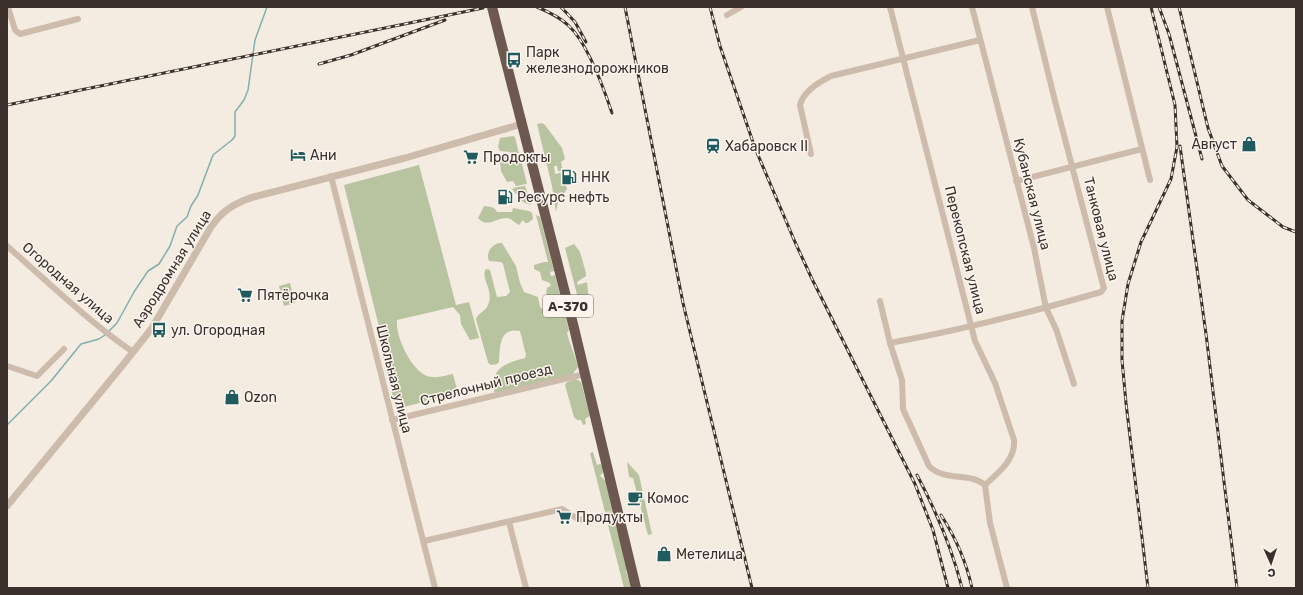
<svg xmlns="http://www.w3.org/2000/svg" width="1303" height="595" viewBox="0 0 1303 595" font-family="Rubik,sans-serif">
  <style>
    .green { fill: #b8c4a0 }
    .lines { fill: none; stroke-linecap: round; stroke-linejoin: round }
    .stream { stroke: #7fb0b2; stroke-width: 1.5 }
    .minor { stroke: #cdbbac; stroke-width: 6 }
    .tertiary { stroke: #cdbbac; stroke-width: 7 }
    .trunk { stroke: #6c584f; stroke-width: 10 }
    .rail-casing { stroke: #3b302b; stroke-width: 3 }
    .rail { stroke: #fbf5ee; stroke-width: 1.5; stroke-dasharray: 4.5; stroke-linecap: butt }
    .labels { text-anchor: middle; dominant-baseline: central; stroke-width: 3; stroke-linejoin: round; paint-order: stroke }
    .shield { fill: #fbf5ee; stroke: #756b66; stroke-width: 1 }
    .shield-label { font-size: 13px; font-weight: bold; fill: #3b302b }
    .poi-label { font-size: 14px; fill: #3b302b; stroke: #fbf5ee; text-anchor: start }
    .street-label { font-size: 14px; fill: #3b302b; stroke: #fbf5ee }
  </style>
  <rect width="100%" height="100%" fill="#f4ebe1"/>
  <g class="green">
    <polygon points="542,123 545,125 562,148 565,159 561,162 563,171 558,171 557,166 554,166 555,174 563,172 567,189 558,202 556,212 552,186 537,124"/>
    <polygon points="513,136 515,137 520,158 516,157 510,152 500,151 498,147 500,138"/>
    <path d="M499,154C512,154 511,158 521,160L527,184L516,186L513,181L507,182L501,171Z"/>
    <path d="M419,165L456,305L469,302L479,338L470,340L461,324L460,315L453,307L397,320C395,336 413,376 432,377C439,378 447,375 453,374L458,393L396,409L381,348L384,347L344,185Z"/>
    <polygon points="525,186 528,194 530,193 531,205 523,202 512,189 517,187"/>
    <path d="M484,206C490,207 494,206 497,212H512L513,208L529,211L532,213L533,219L528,223H525L523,220L519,225C515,223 512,219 508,218C496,217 488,229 478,218Z"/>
    <path d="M536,215L540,217L554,271L550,272L551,276L555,275L569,330L567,333C570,345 575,355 578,367L572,375L495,393L494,391C496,386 494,383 495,378C496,365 515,361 525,358L526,355L520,331C499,327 500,347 499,362L497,364L492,365L489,364L487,359L476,319C478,313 486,311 488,305C494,291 482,281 485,270L487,269L490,270L497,297L506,296L510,292L503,264L501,262L489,261C485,253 493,242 502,243L516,266L520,283L524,292L538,297L540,307L551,316C551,312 552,309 552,305C551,298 543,295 548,287L551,286L550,283L542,280L540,272L534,269V265L544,262H548Z"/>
    <polygon points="574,244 580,252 586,273 586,276 577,282 578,285 587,282 589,302 588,309 584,312 581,310 565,248"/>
    <polygon points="290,283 295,303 284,306 279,286"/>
    <polygon points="576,379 581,382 590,416 585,419 586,424 583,425 581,420 577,420 574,417 565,385 567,382"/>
    <polygon points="593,452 597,465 600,464 603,466 603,472 600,476 606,481 613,509 611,511 605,512 590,453"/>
    <polygon points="627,462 639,475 652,534 648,535 633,478 629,477"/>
    <polygon points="606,517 613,517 628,567 626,571 631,588 624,588"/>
  </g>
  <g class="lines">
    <g class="stream">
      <polyline points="108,332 117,323 134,292 148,271 159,264 170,246 177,226 187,217 191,206 198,195 213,155 232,140 235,136 235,112 244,100 248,90 255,40 267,7"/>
      <polyline points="7,425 51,381 81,344 99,339 105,335"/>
    </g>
    <g class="minor">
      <polyline points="8,7 15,30 20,34 78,19"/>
      <path d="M890,7L975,341L995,383L1014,440C1016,459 998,473 985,485"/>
      <polyline points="972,7 1034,248 1046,308 1056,329 1074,384"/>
      <polyline points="1107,7 1150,180"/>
      <polyline points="727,15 741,7"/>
      <path d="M811,154L800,105C803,92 819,82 831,76L980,40"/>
      <polyline points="331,176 435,588"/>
      <polyline points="1016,181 1142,149"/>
      <path d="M7,246C48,282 88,321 133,352"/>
      <path d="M880,301L890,343L902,380L903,409L929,466C944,482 970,472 985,485L990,523L1007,588"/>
      <path d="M890,343C962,330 1032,312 1101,292L1104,288L1103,285L1054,97L1032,7"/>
      <polyline points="7,366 37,376 64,349"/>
      <polyline points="392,420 585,374"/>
      <polyline points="509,522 526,588"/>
      <polyline points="424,541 562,509 578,519 584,520 618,513"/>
    </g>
    <path class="tertiary" d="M7,506L122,366L152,328L211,227C222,211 232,205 250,198L405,158L522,124"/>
    <polyline class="trunk" points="492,7 574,328 636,588"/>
    <g class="rail-casing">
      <g id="rail">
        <path d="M537,7C549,12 560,17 569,26C587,43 604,89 612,113"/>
        <polyline points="561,7 575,22 586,42"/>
        <polyline points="625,7 683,303 752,588"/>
        <polyline points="710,7 720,46 755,148 795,242 812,279 915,484 933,530 948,588"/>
        <polyline points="1159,7 1169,34 1202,159"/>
        <polyline points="1179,7 1208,128 1222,166 1248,200 1283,227 1296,232"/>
        <polyline points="319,64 351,55 445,20"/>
        <polyline points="7,105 483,8"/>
        <polyline points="1180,146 1206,334 1237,588"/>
        <path d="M917,475C936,511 952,548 962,588"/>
        <path d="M941,515C956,538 966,561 972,588"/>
        <polyline points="1148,588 1126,403 1122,360 1122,321 1128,284 1141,242 1171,179 1177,147 1175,105 1151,7"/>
      </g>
    </g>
    <use href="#rail" class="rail"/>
  </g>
  <defs>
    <g id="bus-bare" transform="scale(1.2)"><path d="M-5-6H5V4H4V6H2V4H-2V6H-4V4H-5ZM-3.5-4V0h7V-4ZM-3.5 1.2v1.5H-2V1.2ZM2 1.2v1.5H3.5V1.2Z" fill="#1f5a5e" stroke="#fbf5ee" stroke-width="2.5" paint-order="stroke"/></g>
    <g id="shop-bare" transform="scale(1.2)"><path d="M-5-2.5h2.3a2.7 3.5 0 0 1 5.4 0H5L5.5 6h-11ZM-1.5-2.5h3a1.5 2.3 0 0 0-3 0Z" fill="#1f5a5e" stroke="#fbf5ee" stroke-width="2.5" paint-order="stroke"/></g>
    <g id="station-bare" transform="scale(1.2)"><path d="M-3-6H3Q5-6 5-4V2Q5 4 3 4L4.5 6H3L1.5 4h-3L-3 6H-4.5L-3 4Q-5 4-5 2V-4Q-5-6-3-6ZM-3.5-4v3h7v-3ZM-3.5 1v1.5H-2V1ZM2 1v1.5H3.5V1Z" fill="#1f5a5e" stroke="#fbf5ee" stroke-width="2.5" paint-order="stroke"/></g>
    <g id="hotel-bare" transform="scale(1.2)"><path d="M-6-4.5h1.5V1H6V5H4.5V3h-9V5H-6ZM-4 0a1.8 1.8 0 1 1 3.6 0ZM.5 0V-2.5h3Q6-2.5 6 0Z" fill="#1f5a5e" stroke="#fbf5ee" stroke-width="2.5" paint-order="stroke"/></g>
    <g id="supermarket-bare" transform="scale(1.2)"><path d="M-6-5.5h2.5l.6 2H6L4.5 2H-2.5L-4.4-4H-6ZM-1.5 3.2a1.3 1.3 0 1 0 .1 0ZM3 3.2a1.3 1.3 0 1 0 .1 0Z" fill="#1f5a5e" stroke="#fbf5ee" stroke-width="2.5" paint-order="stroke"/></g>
    <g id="fuel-bare" transform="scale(1.2)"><path d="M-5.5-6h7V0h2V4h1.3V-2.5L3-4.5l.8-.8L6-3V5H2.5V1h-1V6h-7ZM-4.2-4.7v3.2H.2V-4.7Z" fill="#1f5a5e" stroke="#fbf5ee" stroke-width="2.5" paint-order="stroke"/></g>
    <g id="cafe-bare" transform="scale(1.2)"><path d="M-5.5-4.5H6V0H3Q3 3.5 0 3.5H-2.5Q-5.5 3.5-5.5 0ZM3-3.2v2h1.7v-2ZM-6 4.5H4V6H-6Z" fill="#1f5a5e" stroke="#fbf5ee" stroke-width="2.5" paint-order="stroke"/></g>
  </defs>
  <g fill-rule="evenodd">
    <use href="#bus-bare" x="514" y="60"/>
    <use href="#shop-bare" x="1249" y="144"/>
    <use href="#station-bare" x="713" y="146"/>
    <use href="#hotel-bare" x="298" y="155"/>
    <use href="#supermarket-bare" x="471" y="157"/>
    <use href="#fuel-bare" x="569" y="177"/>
    <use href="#fuel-bare" x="505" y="197"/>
    <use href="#supermarket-bare" x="245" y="295"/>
    <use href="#bus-bare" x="159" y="330"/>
    <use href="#shop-bare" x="232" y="397"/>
    <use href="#cafe-bare" x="635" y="498"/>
    <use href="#supermarket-bare" x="564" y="517"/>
    <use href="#shop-bare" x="664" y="554"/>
  </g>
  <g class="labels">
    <rect class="shield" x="543" y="295" width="50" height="22" rx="3"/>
    <g class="shield-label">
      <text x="568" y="306">А-370</text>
    </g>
    <g class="poi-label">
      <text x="526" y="52">Парк<tspan x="526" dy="16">железнодорожников</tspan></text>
      <text x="1237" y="144" text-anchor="end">Август</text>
      <text x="725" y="146">Хабаровск II</text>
      <text x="310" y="155">Ани</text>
      <text x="483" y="157">Продокты</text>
      <text x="581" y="177">ННК</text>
      <text x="517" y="197">Ресурс нефть</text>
      <text x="257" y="295">Пятёрочка</text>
      <text x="171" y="330">ул. Огородная</text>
      <text x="244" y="397">Ozon</text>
      <text x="647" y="498">Комос</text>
      <text x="576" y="517">Продукты</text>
      <text x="676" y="554">Метелица</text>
    </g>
    <g class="street-label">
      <text transform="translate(1032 194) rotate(76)">Кубанская улица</text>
      <text transform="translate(1101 229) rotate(76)">Танковая улица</text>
      <text transform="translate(965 250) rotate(76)">Перекопская улица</text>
      <text transform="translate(172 269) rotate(-58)">Аэродромная улица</text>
      <text transform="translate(68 283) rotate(41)">Огородная улица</text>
      <text transform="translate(394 379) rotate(76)">Школьная улица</text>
      <text transform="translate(486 385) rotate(-14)">Стрелочный проезд</text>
    </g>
  </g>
  <rect width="1303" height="595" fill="none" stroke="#3b302b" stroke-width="16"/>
  <g transform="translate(1271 563) rotate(177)" stroke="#fbf5ee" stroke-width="3" paint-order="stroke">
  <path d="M0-3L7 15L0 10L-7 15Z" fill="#3b302b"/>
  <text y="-6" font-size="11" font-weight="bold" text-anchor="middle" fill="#3b302b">С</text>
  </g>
</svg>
